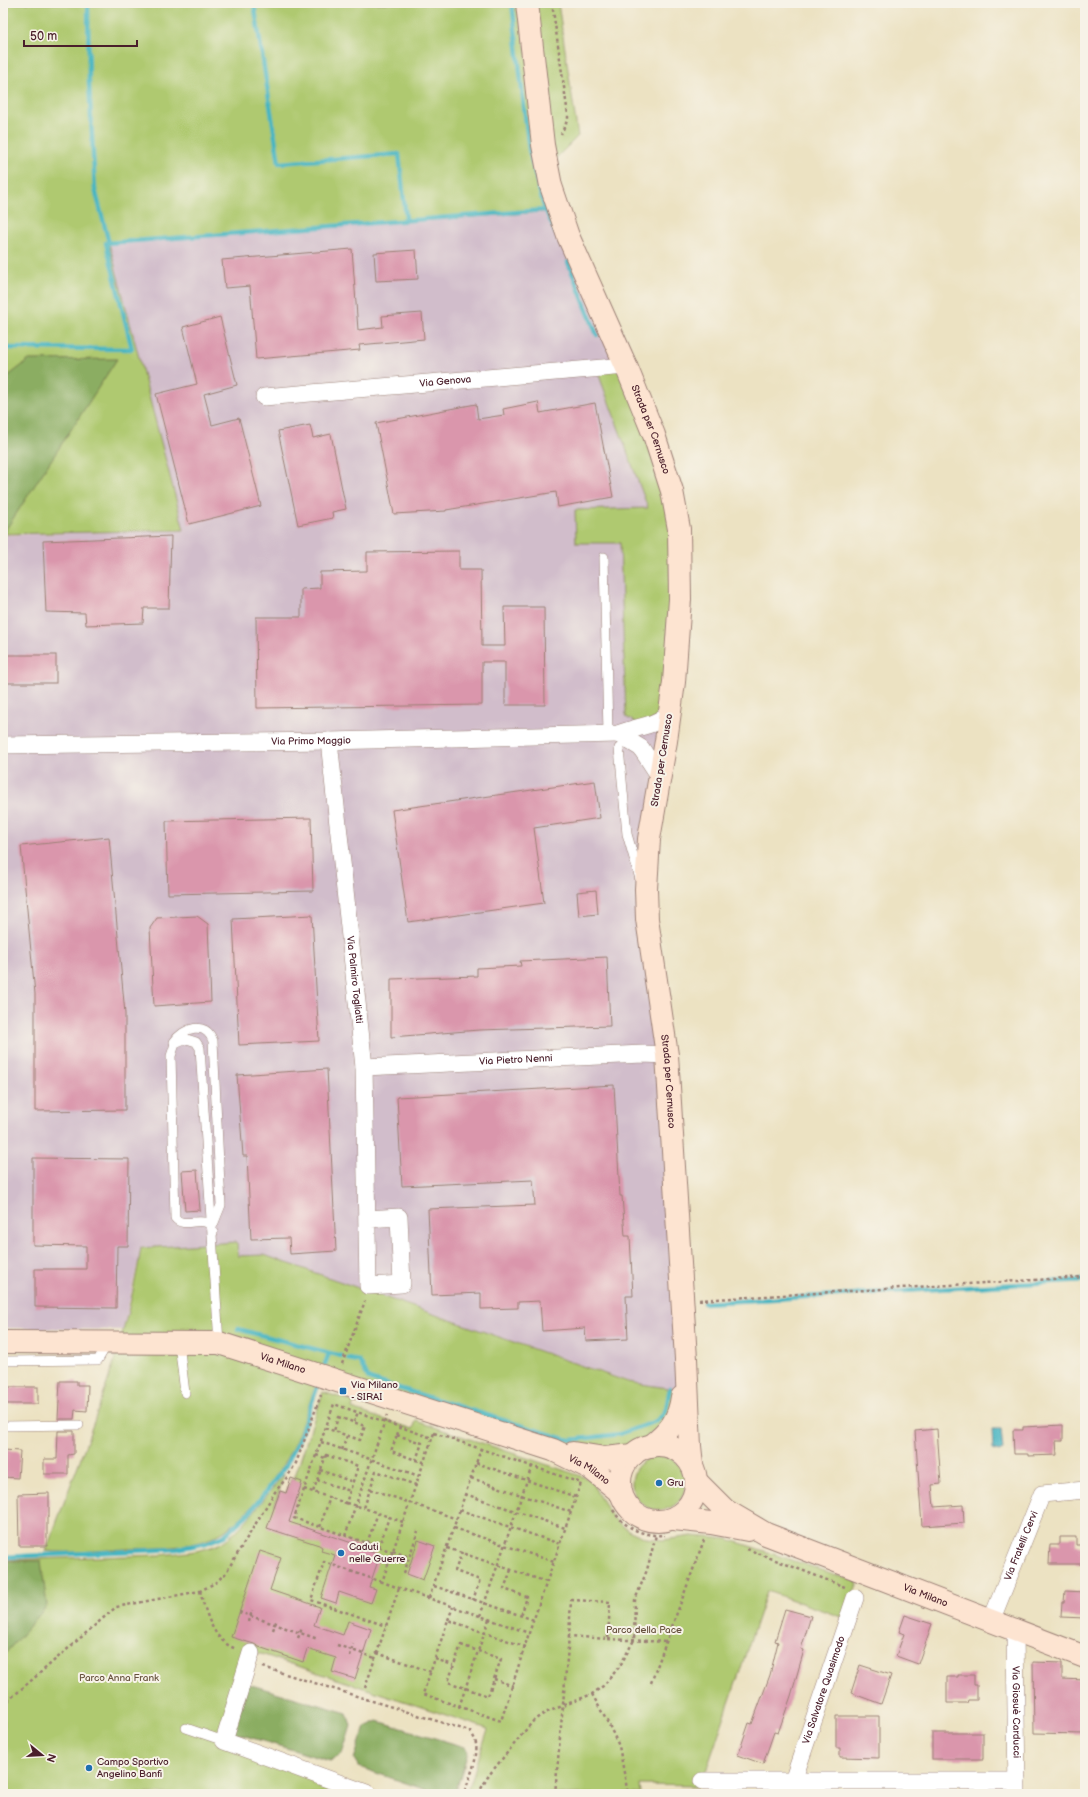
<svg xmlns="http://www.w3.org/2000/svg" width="1088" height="1797" viewBox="0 0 1088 1797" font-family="'Balsamiq Sans',sans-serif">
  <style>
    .industrial { fill: #d1bdcb }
    .green { fill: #afc96f; stroke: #7c744d }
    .forest { fill: #8bad62; stroke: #6a6646 }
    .water { fill: #47b5c2; stroke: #486a76 }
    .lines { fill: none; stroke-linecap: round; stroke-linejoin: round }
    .stream { stroke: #47b5c2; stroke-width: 4.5 }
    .building { fill: #da96ac }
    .lane-casing { stroke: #9b8076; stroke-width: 10 }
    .street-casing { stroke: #9b8076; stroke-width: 18 }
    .secondary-casing { stroke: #9b8076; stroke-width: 24 }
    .path { stroke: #9b8076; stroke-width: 2.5; stroke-dasharray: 3 3; stroke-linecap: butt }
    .lane { stroke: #fff; stroke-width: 9 }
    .street { stroke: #fff; stroke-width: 17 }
    .secondary { stroke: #fde4d1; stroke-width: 22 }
    .poi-dot { fill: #1f6fb2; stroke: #f7f3e8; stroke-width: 1.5 }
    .labels { text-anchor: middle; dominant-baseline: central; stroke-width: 4; stroke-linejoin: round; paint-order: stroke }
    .street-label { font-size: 10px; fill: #4a1f2b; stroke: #f7f3e8 }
    .poi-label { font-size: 10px; fill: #4a1f2b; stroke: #f7f3e8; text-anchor: start }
    .park-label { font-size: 10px; fill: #68523f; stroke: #f7f3e8 }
  </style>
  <rect width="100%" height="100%" fill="#f7f3e8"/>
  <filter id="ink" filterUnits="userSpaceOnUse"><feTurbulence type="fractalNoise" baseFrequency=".025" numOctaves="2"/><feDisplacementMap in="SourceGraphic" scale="8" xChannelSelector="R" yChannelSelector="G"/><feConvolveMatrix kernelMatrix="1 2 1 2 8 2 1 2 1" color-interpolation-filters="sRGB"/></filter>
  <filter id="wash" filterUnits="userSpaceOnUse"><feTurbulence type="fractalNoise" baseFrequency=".012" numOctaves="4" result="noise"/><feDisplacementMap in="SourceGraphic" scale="16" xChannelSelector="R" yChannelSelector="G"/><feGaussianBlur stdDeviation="0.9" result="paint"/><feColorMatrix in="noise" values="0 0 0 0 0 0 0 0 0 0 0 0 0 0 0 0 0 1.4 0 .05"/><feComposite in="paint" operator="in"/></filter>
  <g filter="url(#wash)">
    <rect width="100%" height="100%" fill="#ece2c2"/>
    <polygon class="industrial" points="556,211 677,530 645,874 684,1391 630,1382 264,1255 238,1256 237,1242 141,1248 123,1330 3,1328 3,535 184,530 109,243"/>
    <g class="green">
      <polygon points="3,3 517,3 556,211 109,243 184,530 3,534"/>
      <polygon points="527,3 558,3 578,136 547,167"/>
      <polygon points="625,367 670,491 671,709 642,726 626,717 620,543 576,543 575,510 648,508 597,370"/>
      <path d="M237,1242L238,1256L264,1255L628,1382L680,1390L675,1410L644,1440L627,1448L587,1451L321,1372C312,1394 305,1418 296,1440C282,1472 243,1527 209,1539C183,1549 153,1548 125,1549C101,1550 70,1554 46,1551C82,1452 125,1352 141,1248Z"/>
      <path d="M323,1392L354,1402L352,1409L413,1429L416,1421L590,1479L599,1496L613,1518L628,1530L646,1538L663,1540L692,1536L728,1539L858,1582L844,1618L767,1591L701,1786L640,1785L641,1794H467L488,1729L246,1649L224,1740L369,1794H3V1560L161,1555C179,1553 202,1552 219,1544C241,1533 267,1494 284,1474L275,1505L280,1491L286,1493L291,1478L294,1479Z"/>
      <circle cx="659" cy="1483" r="27"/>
    </g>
    <g class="forest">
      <polygon points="117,359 3,534 3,380 29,360"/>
      <polygon points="3,1561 41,1561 47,1606 3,1656"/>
      <polygon points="248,1684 347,1713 351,1726 342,1754 330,1761 232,1732"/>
      <polygon points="378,1721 465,1747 468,1752 455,1794 438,1794 359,1767 354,1759 365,1727"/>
    </g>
    <polygon class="water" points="992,1429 1001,1429 1003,1450 999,1452 993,1450"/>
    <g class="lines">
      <g class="stream">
        <polyline points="88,3 89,83 95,189 109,243"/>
        <polyline points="254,3 279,163 399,154 406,219"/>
        <polyline points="512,3 529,150 543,204 556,233"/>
        <polyline points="568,262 597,335"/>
        <polyline points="3,348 132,349 106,243 545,210"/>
        <polyline points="704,1303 1085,1280"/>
        <polyline points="238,1329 341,1356"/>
        <polyline points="348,1359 359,1361 369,1379 565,1439 571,1440 620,1434 656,1421 662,1416 666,1409 670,1388"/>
        <polyline points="325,1364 329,1353"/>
        <polyline points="3,1557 177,1549 206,1543 224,1536 251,1511 285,1467 298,1441 317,1388"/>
      </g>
    </g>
    <g id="blocks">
      <g class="building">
        <polygon points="352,249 358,330 383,327 382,316 422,313 424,339 359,345 360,350 256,359 250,286 225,288 222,260"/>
        <polygon points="416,250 418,279 376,281 374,253"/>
        <polygon points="220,317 237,385 204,394 212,425 239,418 261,506 189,524 156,394 197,384 183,327"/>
        <polygon points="538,402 540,413 595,403 613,497 558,507 556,492 446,510 446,511 394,514 376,423 476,404 478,419 504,415 503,409"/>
        <polygon points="310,425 313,438 331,434 346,509 332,512 333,518 298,525 278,431"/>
        <polygon points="171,536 169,608 144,608 143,623 86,625 85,613 46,612 43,541"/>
        <polygon points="459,551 459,570 481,570 482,646 505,646 504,607 544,607 545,705 505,705 505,662 482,662 482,705 257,708 256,617 301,617 301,589 320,588 320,572 367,571 367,552"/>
        <rect x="3" y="655" width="53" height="28"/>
        <polygon points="595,781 600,818 534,828 544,903 408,922 392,810"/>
        <polygon points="311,818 313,891 168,894 166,821"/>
        <polygon points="109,837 125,1014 125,1110 35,1111 35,994 21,846"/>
        <polygon points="596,890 598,914 579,916 577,892"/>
        <polygon points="312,915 319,1041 239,1045 233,919"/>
        <polygon points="197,916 208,924 211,1002 154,1006 150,928 157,918"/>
        <polygon points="607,957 610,1026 479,1030 391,1037 391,979 477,976 477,968 521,966 520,961"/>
        <polygon points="327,1069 336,1251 290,1254 289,1238 251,1239 247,1156 243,1156 237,1075"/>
        <polygon points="614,1085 620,1196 622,1196 625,1236 630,1236 633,1296 626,1296 628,1339 586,1341 585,1328 542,1331 540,1301 518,1302 518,1308 481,1309 481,1293 432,1295 428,1209 535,1205 533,1180 402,1186 397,1097"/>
        <polygon points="33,1158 129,1159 128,1246 117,1246 116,1308 35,1307 35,1269 86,1269 86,1246 33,1245"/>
        <polygon points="197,1170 200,1210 185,1211 182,1171"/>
        <polygon points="60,1381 77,1381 77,1385 88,1385 87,1411 75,1410 74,1419 58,1419"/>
        <rect x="4" y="1387" width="34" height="17"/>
        <polygon points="1063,1425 1063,1441 1056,1441 1057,1455 1028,1456 1028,1454 1014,1454 1013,1430 1023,1430 1023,1427"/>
        <polygon points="937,1429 941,1484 932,1485 934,1507 963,1505 964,1523 922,1526 915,1431"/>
        <polygon points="58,1431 74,1431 74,1454 68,1455 68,1474 44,1474 44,1459 57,1459"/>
        <polygon points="3,1450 20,1451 18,1478 3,1477"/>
        <polygon points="291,1478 302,1482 289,1522 364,1547 363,1549 380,1555 369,1587 376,1589 371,1603 339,1592 336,1603 321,1598 335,1555 321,1551 322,1547 319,1545 267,1528 280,1491 286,1493"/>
        <polygon points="49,1493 49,1517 47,1517 47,1546 19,1546 18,1494"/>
        <polygon points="1060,1537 1076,1537 1076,1545 1085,1545 1085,1564 1049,1564 1050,1544 1060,1544"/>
        <polygon points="418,1540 435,1546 423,1580 407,1574"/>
        <polygon points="260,1551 281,1558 270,1590 320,1607 314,1625 343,1635 348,1621 371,1629 355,1679 332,1672 336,1658 307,1649 303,1662 259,1647 254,1644 231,1637"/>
        <polygon points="1065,1591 1085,1592 1085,1618 1061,1617 1062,1602 1064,1602"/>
        <polygon points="785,1609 811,1616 801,1649 804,1650 791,1696 778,1733 774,1732 763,1764 738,1755 749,1723 752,1724 770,1675 778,1642 775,1641"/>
        <polygon points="905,1615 932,1624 918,1664 896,1656 904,1634 899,1632"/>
        <polygon points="1033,1662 1062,1663 1062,1679 1085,1680 1085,1734 1034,1733"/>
        <polygon points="860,1665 891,1675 881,1704 851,1693"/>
        <polygon points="958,1675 974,1675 974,1685 977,1685 977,1700 968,1700 967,1703 947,1703 947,1677 958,1677"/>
        <polygon points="836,1716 879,1716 879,1758 840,1757 840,1748 836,1748"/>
        <rect x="932" y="1733" width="51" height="26"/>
      </g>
    </g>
  </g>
  <g filter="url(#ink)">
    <use href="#blocks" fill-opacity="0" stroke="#9b8076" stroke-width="1"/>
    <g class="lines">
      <g class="lane-casing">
        <g id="lane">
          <polyline points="604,557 608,734"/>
          <polyline points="619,748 627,834 640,879"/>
          <path d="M174,1042C183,1028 206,1020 213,1041L221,1205L213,1225"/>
          <path d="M213,1233C209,1210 185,1231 175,1218L171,1056L175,1044L187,1039L196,1042L200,1048L219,1343"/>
          <polyline points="179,1343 185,1393"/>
          <polyline points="3,1361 98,1360 108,1343"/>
          <polyline points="3,1426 79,1425"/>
          <polyline points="186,1728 224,1741"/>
        </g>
      </g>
      <g class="street-casing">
        <g id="street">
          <path id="s1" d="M264,397L626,366"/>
          <polyline points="618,734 641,748 660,777"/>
          <path id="s2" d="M329,741L364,1067L368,1286L402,1284L399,1217L367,1219"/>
          <path id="s3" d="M3,745L329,741L618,734C636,726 657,727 670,711"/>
          <path id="s4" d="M364,1067L643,1054L667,1055"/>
          <path id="s5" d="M991,1621L1042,1494L1085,1490"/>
          <path id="s6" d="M1015,1630L1017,1794"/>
          <polyline points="251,1653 224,1741 369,1794"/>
          <polyline points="702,1781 1017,1781"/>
          <path id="s7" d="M793,1781L855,1598"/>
        </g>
      </g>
      <g class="secondary-casing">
        <g id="secondary">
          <path id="s8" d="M527,3L543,145L551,186L568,236L626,366L654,435L672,491L679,529L680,599L674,682L666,741L649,839L646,889L647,919L667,1055L686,1359L690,1446L692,1465"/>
          <path id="s9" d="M3,1342L219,1343L553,1450L590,1468L621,1493"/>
          <circle cx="658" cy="1483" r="38"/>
          <path d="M651,1446C669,1432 679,1420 682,1397"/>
          <polyline points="573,1453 605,1458 633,1455"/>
          <path id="s10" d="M697,1482L725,1510L766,1534L1085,1657"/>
          <polyline points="674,1519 711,1523 748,1530"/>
        </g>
      </g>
      <g class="path">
        <polyline points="552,3 568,115 568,119 561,134"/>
        <polyline points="699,1300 1085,1277"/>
        <polyline points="342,1364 365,1301"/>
        <polygon points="338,1417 365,1426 360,1440 334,1431"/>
        <polyline points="354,1422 358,1412"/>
        <polyline points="325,1428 334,1431"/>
        <polygon points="434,1433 581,1483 529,1633 382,1582"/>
        <polygon points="397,1435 422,1443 416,1460 391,1451"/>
        <polyline points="397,1435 400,1427"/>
        <polyline points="321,1442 419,1476"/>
        <polyline points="342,1450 347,1436"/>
        <polyline points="316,1455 325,1458"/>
        <polygon points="326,1455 358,1466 346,1503 313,1492"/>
        <polyline points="416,1460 424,1462"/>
        <polyline points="476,1463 576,1497"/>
        <polyline points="320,1470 353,1482"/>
        <polyline points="471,1478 571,1512"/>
        <polyline points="317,1480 350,1491"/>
        <polyline points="304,1489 313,1492"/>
        <polyline points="370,1489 457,1519"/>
        <polyline points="465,1494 565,1528"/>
        <polyline points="346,1503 364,1508"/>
        <polyline points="460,1510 560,1544"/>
        <path d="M613,1510C624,1528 644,1537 665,1535"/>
        <polyline points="403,1522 364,1508 376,1471 416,1485"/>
        <polyline points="320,1527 330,1497"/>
        <polyline points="454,1528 554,1562"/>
        <polyline points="345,1536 387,1415"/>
        <polyline points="367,1543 378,1513"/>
        <polyline points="379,1547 389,1517"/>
        <polyline points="447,1548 547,1582"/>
        <polyline points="747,1549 845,1587"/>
        <polyline points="393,1551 409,1557"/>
        <polyline points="393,1552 294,1518 334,1404 432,1438"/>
        <polyline points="462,1552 455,1571 480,1580 473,1600"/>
        <polyline points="511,1570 504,1589 527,1597 521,1616"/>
        <polyline points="404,1573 418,1531"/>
        <polyline points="382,1582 324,1562 311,1600 386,1626"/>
        <polyline points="434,1586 534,1620"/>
        <path d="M200,1591C206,1613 213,1642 237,1649"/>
        <polyline points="429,1598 481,1449"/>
        <polygon points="571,1600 610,1602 608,1639 569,1636"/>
        <polyline points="239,1612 318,1639"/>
        <polyline points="480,1616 532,1466"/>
        <polyline points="448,1620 453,1607"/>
        <polyline points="249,1622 252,1610"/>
        <polyline points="273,1630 277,1619"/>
        <polyline points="298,1638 302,1628"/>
        <polyline points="608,1639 667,1642"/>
        <polyline points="337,1645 375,1658"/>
        <polygon points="461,1645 501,1659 488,1696 448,1682"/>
        <polyline points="526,1647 448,1620 423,1694 501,1721 529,1633"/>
        <polyline points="377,1653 431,1672"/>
        <polyline points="350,1656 353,1644"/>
        <polyline points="435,1659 453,1665"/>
        <path d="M263,1667L469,1731C486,1746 469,1776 464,1794"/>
        <polyline points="494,1679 513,1686"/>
        <polyline points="651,1683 704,1540"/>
        <polyline points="365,1688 399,1588"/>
        <polyline points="592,1694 609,1725 619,1746 628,1794"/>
        <polyline points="3,1705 116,1607 200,1591 215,1583 225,1574 275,1492 288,1476 296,1463 321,1395"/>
        <polyline points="459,1707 489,1619"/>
        <polyline points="478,1794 489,1775 534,1720 545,1713 592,1694 603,1686 620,1666 634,1640 635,1600 647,1570 656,1535"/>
        <polyline points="555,1794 569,1636"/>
      </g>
      <use href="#lane" class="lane"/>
      <use href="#street" class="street"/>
      <use href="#secondary" class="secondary"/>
    </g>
  </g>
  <g class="poi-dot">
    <rect x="339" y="1387" width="8" height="8" rx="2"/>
    <circle cx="659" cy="1483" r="4"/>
    <circle cx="341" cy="1553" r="4"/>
    <circle cx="89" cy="1768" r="4"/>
  </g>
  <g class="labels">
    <g class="street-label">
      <text stroke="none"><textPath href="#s1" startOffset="182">Via Genova</textPath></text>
      <text stroke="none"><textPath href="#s8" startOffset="448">Strada per Cernusco</textPath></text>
      <text stroke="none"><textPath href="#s3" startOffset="308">Via Primo Maggio</textPath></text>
      <text transform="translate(662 760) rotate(-81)">Strada per Cernusco</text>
      <text stroke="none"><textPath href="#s2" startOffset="240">Via Palmiro Togliatti</textPath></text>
      <text stroke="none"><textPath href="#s4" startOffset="152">Via Pietro Nenni</textPath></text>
      <text stroke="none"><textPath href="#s8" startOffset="1108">Strada per Cernusco</textPath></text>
      <text stroke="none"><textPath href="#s9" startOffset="283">Via Milano</textPath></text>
      <text stroke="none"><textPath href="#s9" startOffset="608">Via Milano</textPath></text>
      <text stroke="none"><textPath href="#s5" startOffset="81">Via Fratelli Cervi</textPath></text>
      <text stroke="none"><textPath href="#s10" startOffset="258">Via Milano</textPath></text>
      <text stroke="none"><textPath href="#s7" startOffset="96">Via Salvatore Quasimodo</textPath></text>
      <text stroke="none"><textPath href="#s6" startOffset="82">Via Giosuè Carducci</textPath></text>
    </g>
    <g class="poi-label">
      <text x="351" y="1385">Via Milano<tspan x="351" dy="12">- SIRAI</tspan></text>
      <text x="667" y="1483">Gru</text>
      <text x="349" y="1547">Caduti<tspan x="349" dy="12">nelle Guerre</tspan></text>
      <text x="97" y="1762">Campo Sportivo<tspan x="97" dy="12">Angelino Banfi</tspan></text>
    </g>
    <g class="park-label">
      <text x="644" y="1630">Parco della Pace</text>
      <text x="119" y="1678">Parco Anna Frank</text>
    </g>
  </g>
  <rect width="1088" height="1797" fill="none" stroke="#f7f3e8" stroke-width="16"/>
  <g transform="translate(42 1755) rotate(108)" stroke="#f7f3e8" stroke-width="3" paint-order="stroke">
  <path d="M0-3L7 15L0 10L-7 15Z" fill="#4a1f2b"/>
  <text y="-6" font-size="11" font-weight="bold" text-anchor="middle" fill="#4a1f2b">N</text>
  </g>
  <path d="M24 40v6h113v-6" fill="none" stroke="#4a1f2b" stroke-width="2"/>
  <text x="30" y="40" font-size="12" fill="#4a1f2b" stroke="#f7f3e8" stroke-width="3" paint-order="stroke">50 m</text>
</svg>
